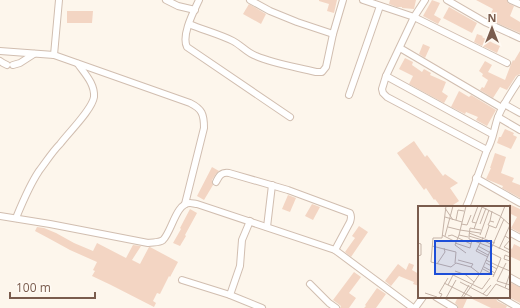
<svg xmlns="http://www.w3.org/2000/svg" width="520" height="308" viewBox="0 0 520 308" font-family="'Open Sans',sans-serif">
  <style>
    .building { fill: #f3d5c3 }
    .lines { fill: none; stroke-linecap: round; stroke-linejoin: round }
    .minor-casing { stroke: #d1beb0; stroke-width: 8 }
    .minor { stroke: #fff; stroke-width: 6 }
    .inset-road { fill: none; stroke: #c5b3a7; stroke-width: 1 }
    .view { fill: #1d4ed8; fill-opacity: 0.15; stroke: #1d4ed8; stroke-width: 2 }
    .inset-edge { fill: none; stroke: #7a5c4d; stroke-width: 2 }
  </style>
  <rect width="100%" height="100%" fill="#fdf6ec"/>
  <g class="building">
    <polygon points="319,0 337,0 334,13 327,11 329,4 319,1"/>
    <polygon points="390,0 416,0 414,9 402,8 402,7 397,7 389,4"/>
    <polygon points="432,0 440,3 434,15 441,19 438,24 423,16"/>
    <polygon points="476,0 507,0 508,3 514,6 510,16 520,22 520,33 488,19 493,9"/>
    <polygon points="249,4 266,14 261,24 243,14"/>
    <polygon points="449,7 477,23 472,33 443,18"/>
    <polygon points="67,11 93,11 92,23 67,23"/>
    <polygon points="477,34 483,36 482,37 493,43 500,46 497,53 474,42"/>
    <polygon points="423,44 430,47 425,58 419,54"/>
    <polygon points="520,51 520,74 516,76 507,90 500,87 493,98 480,90 482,87 484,88 488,80 482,76 483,74 479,71 485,61 492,65 488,72 505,80 511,64 513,60 514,61"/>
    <polygon points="405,58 413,62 412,65 422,72 424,69 431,73 430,75 446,82 442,92 448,96 444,103 409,84 413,76 399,69"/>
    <polygon points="459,91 469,97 471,95 496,110 487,126 476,120 478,117 466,112 465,114 451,107"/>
    <polygon points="505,129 514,133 513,135 517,137 511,149 497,143 499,137 501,137"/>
    <polygon points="414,141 425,157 427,155 443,176 445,174 458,183 450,188 459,201 450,207 441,207 435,199 434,200 426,188 424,190 397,153"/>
    <polygon points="495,153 506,157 501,173 514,178 512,182 520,185 520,198 502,188 503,186 486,179 491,168 490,168"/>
    <polygon points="212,167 219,171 216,174 212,180 212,183 213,185 204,200 197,196"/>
    <polygon points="288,195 296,198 290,212 282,209"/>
    <polygon points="312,204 320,207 313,220 305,216"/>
    <polygon points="509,204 520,209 520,233 511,228 517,217 509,213"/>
    <polygon points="190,209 197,213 185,235 186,236 180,246 173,243 181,229 180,228"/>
    <polygon points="359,226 368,232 351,257 345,252 355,238 352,236"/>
    <polygon points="37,227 44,228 56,233 74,243 93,251 97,243 126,258 133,245 141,246 132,260 140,264 149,247 150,247 178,262 170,277 169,276 160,294 157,293 153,301 156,303 154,307 111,285 92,276 95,271 93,270 97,262 70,250 50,239 35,231"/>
    <polygon points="514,244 520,247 520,261 509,256 509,247 512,249"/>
    <polygon points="409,263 414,265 412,270 419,274 419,273 419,286 413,284 414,282 399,276 391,286 385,281 398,264 406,270"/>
    <polygon points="354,272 361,277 349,293 356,298 349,308 340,308 341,306 333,300"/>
    <polygon points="511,283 520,287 520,303 509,297 509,286"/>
    <polygon points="377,288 386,294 376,308 364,308 366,306 365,305"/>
    <polygon points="458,297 463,297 467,299 463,308 458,308 458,306 455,303"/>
    <polygon points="468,297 496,297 497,301 507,306 506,308 491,308"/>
  </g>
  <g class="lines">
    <g class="minor-casing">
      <g id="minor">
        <polyline points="166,0 178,6 195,10"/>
        <path d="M199,0C194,11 181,35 187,47L290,117"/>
        <polyline points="250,0 270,11 297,22 333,34"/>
        <polyline points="363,0 414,17 507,63"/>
        <polyline points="425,0 414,17 386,76 382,89 383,93 387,97 487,150"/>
        <polyline points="447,0 485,22 520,38"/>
        <polyline points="511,0 520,4"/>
        <path d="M189,24C203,30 219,34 233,41C241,45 247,53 256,56C275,64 296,67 316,72H322L326,67L333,34L343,0"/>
        <polyline points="400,48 502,108"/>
        <path d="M0,51L54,55L190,103C202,109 204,114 204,128L185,204"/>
        <polyline points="54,55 59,0"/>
        <polyline points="0,61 3,63 7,65"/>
        <polyline points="13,65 20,63 34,54"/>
        <polyline points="386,76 492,134"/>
        <polyline points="349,95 380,6"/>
        <polyline points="504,104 520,113"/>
        <polyline points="498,117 520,130"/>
        <polyline points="476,178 520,203"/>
        <path d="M216,182C219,176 221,172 229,173L288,190L350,213C352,217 351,218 350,222L335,250"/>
        <path d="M466,207L469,200L487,150C493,141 494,128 498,117C503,104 512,91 520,79"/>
        <path d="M0,216L50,224L148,243C153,242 159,243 163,240C172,231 176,203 190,203C191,203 196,204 197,204L335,250L413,308"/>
        <path d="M16,218C23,201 29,186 39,171C46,162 52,152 60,144C68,133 92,110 94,97C95,84 85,74 78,64"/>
        <polyline points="267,227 272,185"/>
        <polyline points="509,232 520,238"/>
        <polyline points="509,277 520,283"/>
        <polyline points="182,280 230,295 262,308"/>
        <polyline points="310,284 329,303 336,308"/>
        <polyline points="230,295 240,266 242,240 250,221"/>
        <polyline points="436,297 454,308"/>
        <polyline points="500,297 519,308"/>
        <polyline points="415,308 423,297"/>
      </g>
    </g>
    <use href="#minor" class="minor"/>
  </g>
  <g transform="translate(418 206)">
    <rect width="92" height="92" fill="#fdf6ec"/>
    <path class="inset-road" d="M28,0L24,32H15L13,56L33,61L38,57L53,61L62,68M48,0L41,29L50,31M62,0L82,10L92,19M27,2L35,14M74,5L72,15L76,16M27,11L44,16M38,14L40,4L46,5M72,15L70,19L78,22L87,0M58,17L54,16L60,0M43,18L49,19L53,9M62,18L68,2M92,19L87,30L92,33M30,21L42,24M56,23L64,1M42,24L62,27M51,27L77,37M24,29L38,36M41,29L37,39L48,47M62,29L71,4M27,30L35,0M30,30L34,29L53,38M51,30L52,22L63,24M65,31L64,34L51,30V33L72,41M67,32L71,20M92,34L86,41L92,44M0,37L3,38V49L0,50M37,37L52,42L54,34M14,40L38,46L37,57M60,40L71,46M59,43L70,49M81,43L87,30M70,51L58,45L64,34L92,47M40,54L55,58L53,61M68,54L80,60L83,52L71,46M92,55L86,53L87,49L92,51M68,57L79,63M19,58L27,46L26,42M66,61L77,67M65,63L76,69M37,65L48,69L56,76M75,71L80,60L92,65M79,75L88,57M79,75L92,79M42,76L69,90L78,78L92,84M26,77L54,91M30,79L35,69L64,83M87,82L92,67M64,83L72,72M7,87L19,91M65,88L73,79M22,92L24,88L21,87L30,72M28,92L38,74M43,92L51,79M45,92L63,66L86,13"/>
    <path class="view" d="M17,35H73V68H17Z"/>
    <rect width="92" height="92" class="inset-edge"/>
  </g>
  <g transform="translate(492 28)" stroke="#fffaf3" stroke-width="3" paint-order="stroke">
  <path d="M0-3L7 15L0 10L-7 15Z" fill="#7a5c4d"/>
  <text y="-6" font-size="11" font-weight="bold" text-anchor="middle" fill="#7a5c4d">N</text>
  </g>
  <path d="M10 292v6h85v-6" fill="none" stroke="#7a5c4d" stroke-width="2"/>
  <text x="16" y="292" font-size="12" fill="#7a5c4d" stroke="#fffaf3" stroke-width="3" paint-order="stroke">100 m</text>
</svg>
